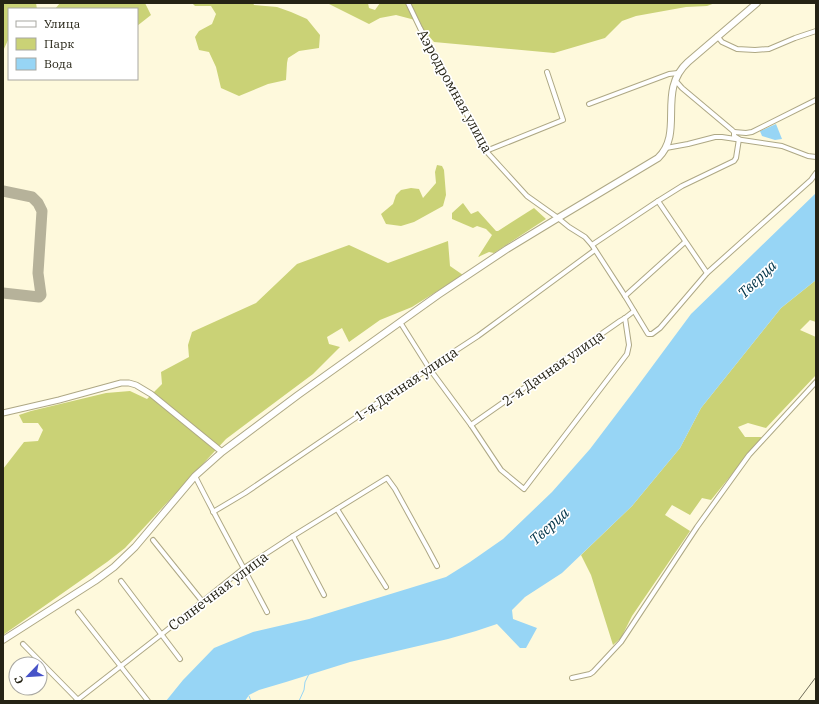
<svg xmlns="http://www.w3.org/2000/svg" width="819" height="704" viewBox="0 0 819 704" font-family="'IBM Plex Serif',serif">
  <style>
    .green { fill: #cad276 }
    .water { fill: #97d5f5 }
    .lines { fill: none; stroke-linecap: round; stroke-linejoin: round }
    .stream { stroke: #97d5f5; stroke-width: 1 }
    .taxiway { stroke: #b6b29a; stroke-width: 11 }
    .minor-casing { stroke: #aea885; stroke-width: 6 }
    .tertiary-casing { stroke: #aea885; stroke-width: 7 }
    .secondary-casing { stroke: #aea885; stroke-width: 8 }
    .minor { stroke: #fff; stroke-width: 4 }
    .tertiary { stroke: #fff; stroke-width: 5 }
    .secondary { stroke: #fff; stroke-width: 6 }
    .rail { stroke: #6f6c59; stroke-width: 1 }
    .labels { text-anchor: middle; dominant-baseline: central; stroke-width: 3.5; stroke-linejoin: round; paint-order: stroke }
    .street-label { font-size: 14px; fill: #252315; stroke: #fff }
    .water-label { font-size: 15px; font-style: italic; fill: #003449; stroke: #fff }
  </style>
  <rect width="100%" height="100%" fill="#fef9dc"/>
  <g class="green">
    <polygon points="3,3 36,3 37,9 9,9 9,38 3,51"/>
    <polygon points="60,3 145,3 151,15 137,26 137,9 55,9"/>
    <polygon points="192,3 253,3 254,5 277,7 291,12 307,19 320,35 319,48 299,51 288,58 287,63 286,80 268,84 239,96 221,88 216,67 209,52 199,50 195,37 199,31 212,24 216,14 211,6 195,6"/>
    <polygon points="327,3 368,3 369,8 375,10 380,3 715,3 707,6 686,7 636,16 622,21 605,38 554,53 434,42 415,20 396,15 380,18 369,24"/>
    <polygon points="437,165 442,166 444,170 446,195 443,206 414,222 401,226 386,224 381,214 393,204 396,195 401,190 411,188 419,189 423,198 436,183 435,172"/>
    <polygon points="463,203 471,214 478,211 496,231 498,231 534,208 546,219 494,253 489,252 478,257 492,235 486,229 477,226 473,228 452,219 452,213"/>
    <polygon points="448,241 450,266 463,275 412,307 380,320 349,342 342,328 327,337 329,344 340,347 313,374 226,439 125,548 107,562 3,635 3,469 24,442 38,441 43,430 38,423 23,423 19,415 31,411 106,393 130,391 147,399 162,384 161,372 189,357 188,345 192,332 256,303 297,264 349,245 388,263"/>
    <polygon points="816,280 816,322 810,320 800,330 816,337 816,375 766,428 748,423 738,427 745,437 762,437 711,500 702,498 690,515 672,505 665,515 690,531 632,616 621,638 613,645 591,575 581,555 632,506 680,448 701,408 781,308"/>
  </g>
  <g class="water">
    <polygon points="776,124 782,139 775,140 762,136 760,131"/>
    <polygon points="816,193 816,280 781,308 701,408 680,448 632,506 562,573 525,597 512,610 513,619 537,628 526,648 520,648 497,624 476,631 448,639 350,662 286,682 259,690 249,695 245,701 166,701 183,680 214,648 253,632 309,619 446,577 470,562 503,539 552,492 590,449 634,391 691,314"/>
  </g>
  <g class="lines">
    <g class="stream">
      <polyline points="249,696 251,701"/>
      <polyline points="299,701 304,690 305,682 309,674"/>
    </g>
    <polyline class="taxiway" points="3,191 32,197 38,203 42,211 38,273 41,295 39,297 3,293"/>
    <g class="minor-casing">
      <g id="minor">
        <polyline points="408,3 420,28 446,77 459,98 480,142 486,151 527,196 558,218 569,227 585,237 592,245 625,296 648,334 652,334 660,328 707,273 658,201 682,186 734,161 736,158 739,139 734,136 734,132 746,133 752,132 816,100"/>
        <polyline points="717,36 722,42 737,49 755,50 769,49 795,38 816,31"/>
        <polyline points="675,80 682,88 732,130 734,132"/>
        <polyline points="589,104 669,74 678,73"/>
        <polyline points="666,148 688,144 715,137 722,137 782,146 808,156 816,157"/>
        <polyline points="486,151 563,120 547,72"/>
        <polyline points="592,245 658,201"/>
        <polyline points="707,273 811,180 816,173"/>
        <polyline points="625,296 685,242"/>
        <polyline points="400,322 429,368 471,425 501,470 524,489 627,354 629,345 625,318"/>
        <polyline points="471,425 620,321 625,318 634,311"/>
        <path d="M195,476C218,522 243,566 267,612"/>
        <polyline points="337,509 386,587"/>
        <polyline points="213,512 245,493 429,368 478,336 595,250"/>
        <polyline points="293,536 324,595"/>
        <polyline points="153,540 202,601"/>
        <polyline points="121,581 180,659"/>
        <polyline points="78,612 148,701"/>
        <polyline points="23,644 79,701"/>
        <polyline points="572,678 590,674 593,672 621,642 697,527 749,455 816,382"/>
        <polyline points="76,701 162,634 244,568 293,536 387,478 395,489 428,549 437,566"/>
      </g>
    </g>
    <g class="tertiary-casing">
      <polyline id="tertiary" points="3,413 59,400 121,383 129,383 136,385 151,394 222,452"/>
    </g>
    <g class="secondary-casing">
      <path id="secondary" d="M3,640L95,581L114,567L135,547L195,476L222,452L298,395L438,295L507,249L558,218L658,158C685,132 656,91 688,62L757,3"/>
    </g>
    <use href="#minor" class="minor"/>
    <use href="#tertiary" class="tertiary"/>
    <use href="#secondary" class="secondary"/>
    <polyline class="rail" points="798,701 816,677"/>
  </g>
  <g class="labels">
    <g class="street-label">
      <text transform="translate(455 91) rotate(61)">Аэродромная улица</text>
      <text transform="translate(553 368) rotate(-35)">2-я Дачная улица</text>
      <text transform="translate(406 384) rotate(-34)">1-я Дачная улица</text>
      <text transform="translate(218 591) rotate(-37)">Солнечная улица</text>
    </g>
    <g class="water-label">
      <text transform="translate(757 279) rotate(-44)">Тверца</text>
      <text transform="translate(549 526) rotate(-42)">Тверца</text>
    </g>
  </g>
  <rect width="819" height="704" fill="none" stroke="#252315" stroke-width="8"/>
  <rect x="8" y="8" width="130" height="72" fill="#ffffff" stroke="#a8a7a1"/>
  <rect x="16" y="21" width="20" height="6" fill="#ffffff" stroke="#a8a7a1"/>
  <text x="44" y="28" font-size="12" fill="#252315">Улица</text>
  <rect x="16" y="38" width="20" height="12" fill="#cad276" stroke="#a8a7a1"/>
  <text x="44" y="48" font-size="12" fill="#252315">Парк</text>
  <rect x="16" y="58" width="20" height="12" fill="#97d5f5" stroke="#a8a7a1"/>
  <text x="44" y="68" font-size="12" fill="#252315">Вода</text>
  <g transform="translate(28 676) rotate(245)"><circle r="19" fill="#ffffff" stroke="#a8a7a1"/>
  <path d="M0-3L7 15L0 10L-7 15Z" fill="#4753c8"/>
  <text y="-6" font-size="11" font-weight="bold" text-anchor="middle" fill="#252315">С</text>
  </g>
</svg>
